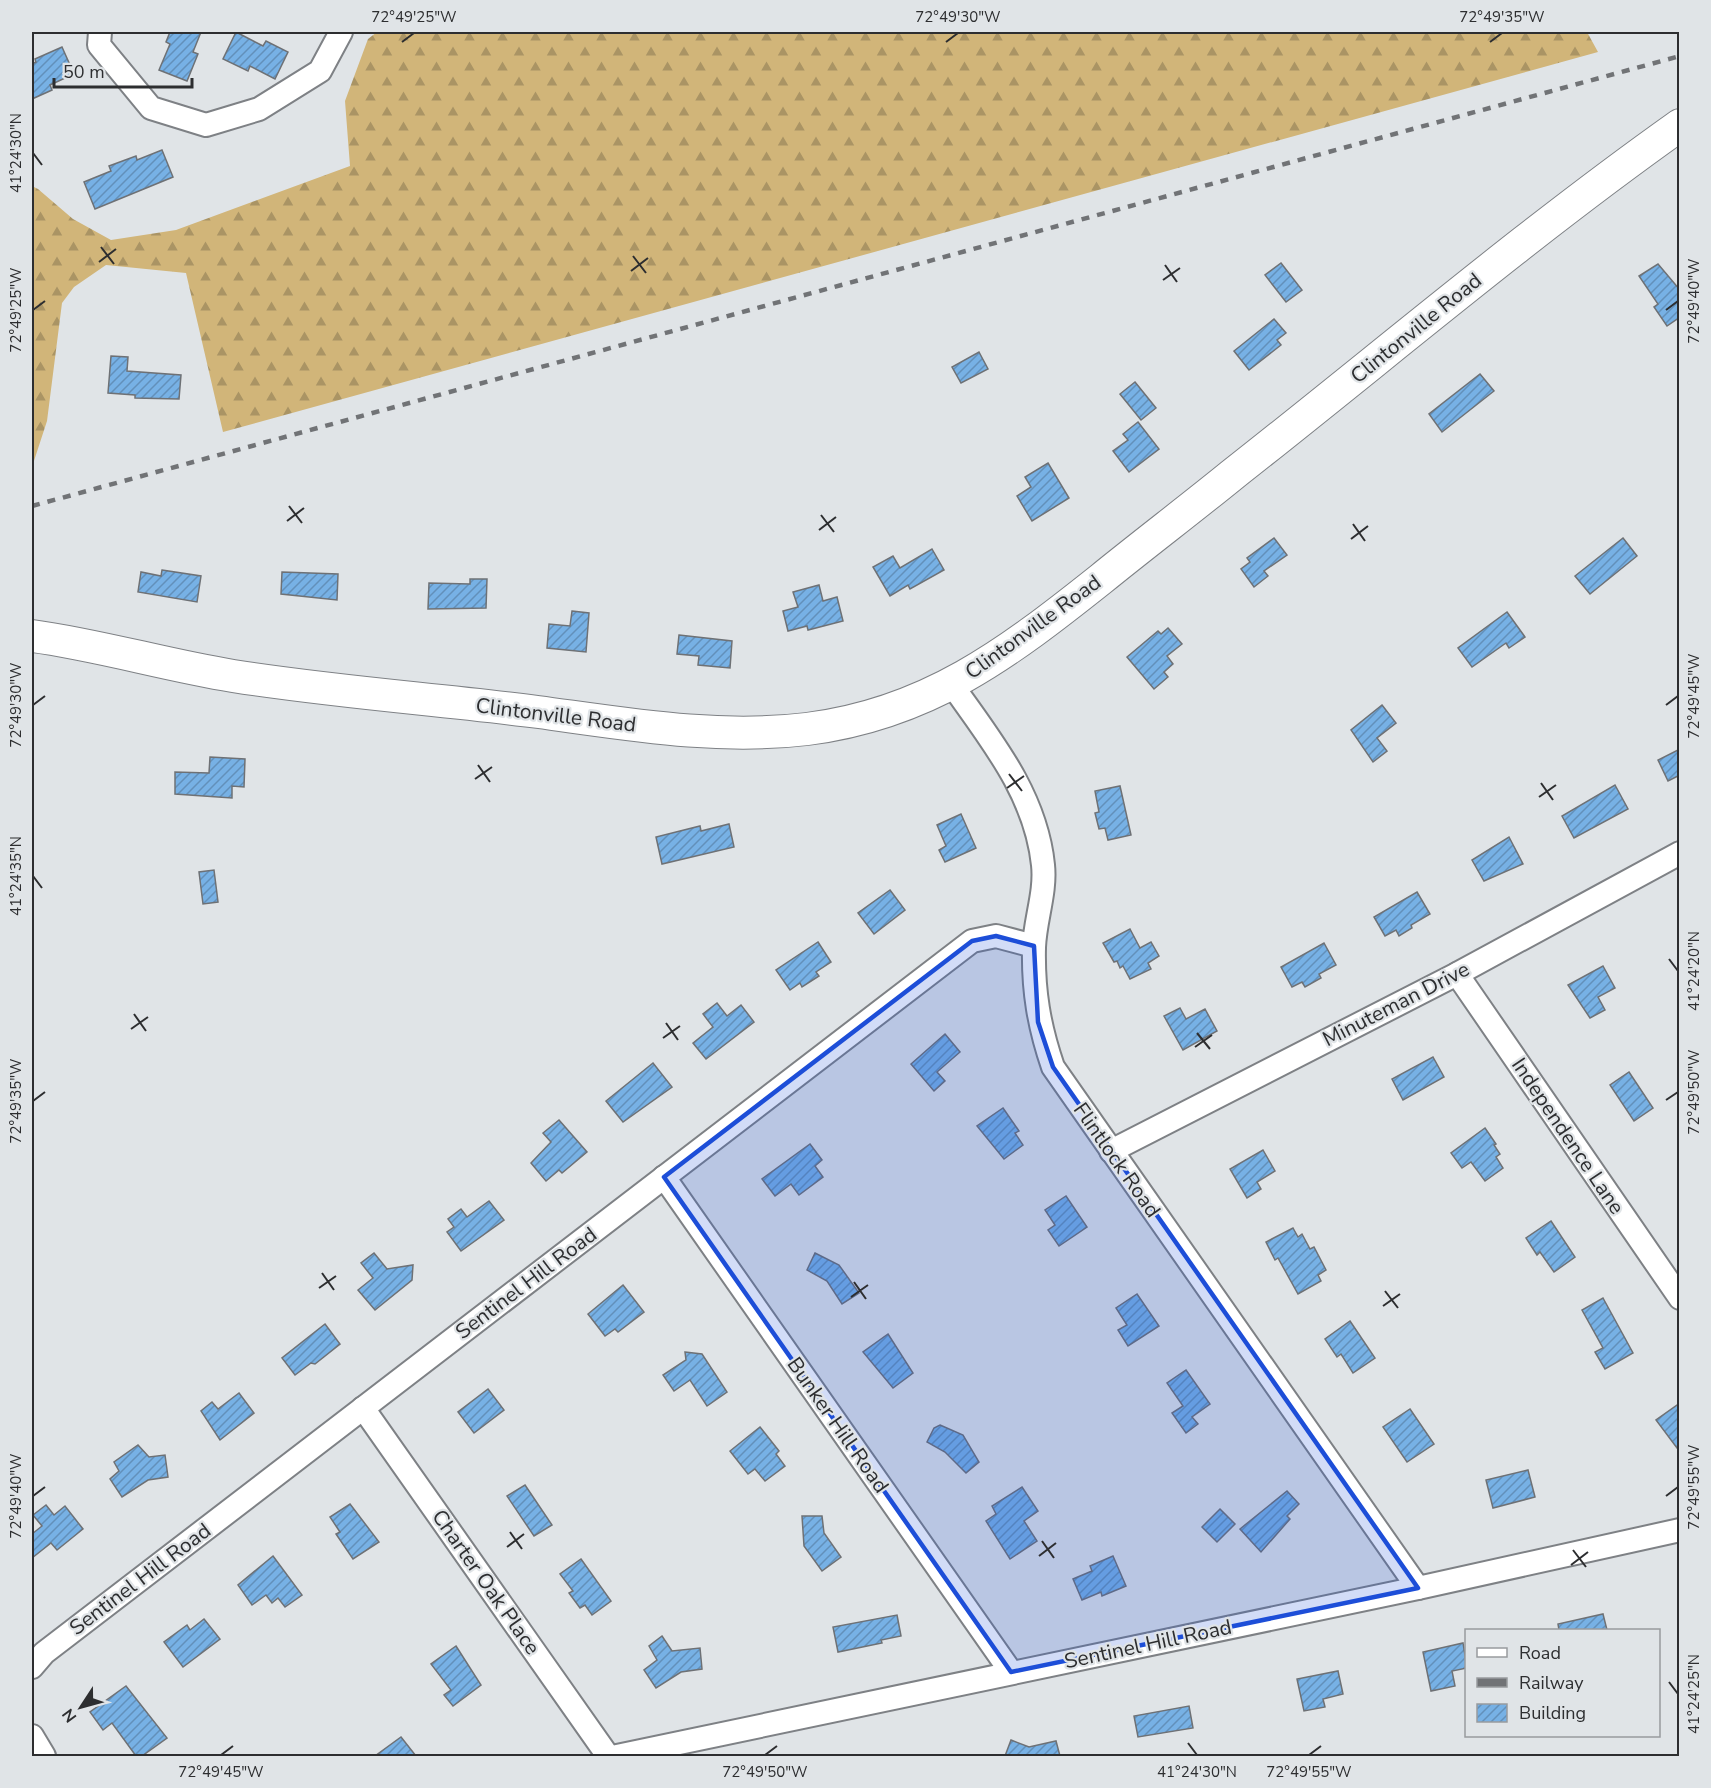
<svg xmlns="http://www.w3.org/2000/svg" width="1711" height="1788" viewBox="0 0 1711 1788" font-family="'Nunito Sans',sans-serif">
  <style>
    .forest { fill: url(#forest-firs) }
    .building { fill: url(#building-hatch); stroke: #6e7175; stroke-width: 1.5 }
    .lines { fill: none; stroke-linecap: round; stroke-linejoin: round }
    .street-casing { stroke: #7e8185; stroke-width: 26 }
    .secondary-casing { stroke: #7e8185; stroke-width: 34 }
    .street { stroke: #fff; stroke-width: 22 }
    .secondary { stroke: #fff; stroke-width: 32 }
    .rail { stroke: #717376; stroke-width: 4.5; stroke-dasharray: 8 8; stroke-linecap: butt }
    .marked { fill: #1d4ed8; fill-opacity: 0.2; stroke: #1d4ed8; stroke-width: 4.5; stroke-linejoin: round }
    .ticks { fill: none; stroke: #2d2e30; stroke-width: 2 }
    .labels { text-anchor: middle; dominant-baseline: central; stroke-width: 4.5; stroke-linejoin: round; paint-order: stroke }
    .street-label { font-size: 21px; fill: #2d2e30; stroke: #e0e4e7 }
    .neatline { fill: none; stroke: #2d2e30; stroke-width: 2 }
    .ticks-label { font-size: 15px; text-anchor: middle; fill: #2d2e30 }
  </style>
  <defs>
    <pattern id="forest-firs" width="22" height="20" patternUnits="userSpaceOnUse" patternTransform="scale(1.5)"><rect width="22" height="20" fill="#d1b579"/><path d="M5 1l3.5 6h-7zM16 11l3.5 6h-7z" fill="#aa9464"/></pattern>
    <pattern id="building-hatch" width="6" height="6" patternUnits="userSpaceOnUse" patternTransform="scale(1.5)"><rect width="6" height="6" fill="#77b1e5"/><path d="M-1 1l2-2M0 6l6-6M5 7l2-2" fill="none" stroke="#6290ba"/></pattern>
  </defs>
  <rect width="100%" height="100%" fill="#e0e4e7"/>
  <polygon class="forest" points="377,32 1587,32 1598,52 223,432 186,273 106,265 74,287 62,303 47,421 32,467 32,186 38,189 73,219 111,240 176,230 350,166 345,101 368,39"/>
  <g class="building">
    <polygon points="170,32 201,32 193,52 198,54 187,81 159,70 170,44 166,42"/>
    <polygon points="236,32 263,46 266,41 288,52 275,79 250,66 248,71 223,59"/>
    <polygon points="62,47 74,74 50,85 52,90 32,99 32,64 36,62 35,59"/>
    <polygon points="162,150 173,177 95,209 84,182 111,171 109,166 136,156 137,160"/>
    <polygon points="1281,263 1302,290 1286,302 1265,275"/>
    <polygon points="1658,264 1680,290 1680,317 1667,326 1654,307 1658,304 1639,276"/>
    <polygon points="1274,319 1286,333 1277,340 1281,345 1249,370 1234,351"/>
    <polygon points="979,352 988,369 961,383 952,367"/>
    <polygon points="111,356 128,357 127,371 181,375 179,399 135,398 135,395 108,393"/>
    <polygon points="1480,374 1494,391 1442,432 1429,414"/>
    <polygon points="1135,382 1156,408 1141,420 1120,394"/>
    <polygon points="1138,422 1159,449 1129,472 1113,451 1128,440 1123,434"/>
    <polygon points="1048,463 1069,498 1032,521 1017,496 1031,487 1025,477"/>
    <polygon points="1274,538 1287,555 1264,571 1268,576 1254,587 1241,569 1250,562 1247,558"/>
    <polygon points="1623,538 1637,556 1590,594 1575,576"/>
    <polygon points="932,549 944,570 910,589 908,585 890,596 873,567 893,556 900,568"/>
    <polygon points="162,570 201,576 197,602 138,592 141,572 161,576"/>
    <polygon points="282,572 338,574 337,600 281,594"/>
    <polygon points="470,579 487,579 486,608 428,609 429,583 470,584"/>
    <polygon points="819,585 823,601 837,597 843,621 808,630 807,626 788,631 783,611 798,607 793,592"/>
    <polygon points="572,611 589,613 586,652 547,648 549,624 570,626"/>
    <polygon points="1507,612 1525,637 1509,648 1506,643 1472,667 1458,648"/>
    <polygon points="1168,628 1182,644 1167,656 1173,664 1164,672 1168,677 1154,689 1127,657 1158,631 1161,634"/>
    <polygon points="679,635 732,641 730,668 698,665 699,656 677,654"/>
    <polygon points="1382,705 1396,723 1377,738 1387,751 1373,762 1351,730"/>
    <polygon points="1680,749 1680,775 1668,781 1658,760"/>
    <polygon points="210,757 245,759 244,787 232,786 232,798 175,794 175,772 209,773"/>
    <polygon points="1615,785 1628,809 1574,838 1562,816"/>
    <polygon points="1120,786 1131,835 1108,840 1105,828 1099,829 1095,813 1099,812 1095,791"/>
    <polygon points="961,814 976,848 945,862 939,850 946,846 937,825"/>
    <polygon points="729,824 734,847 662,864 656,837 700,826 701,831"/>
    <polygon points="1509,837 1523,864 1484,881 1472,860"/>
    <polygon points="214,870 218,902 203,904 199,872"/>
    <polygon points="890,890 905,910 874,934 858,913"/>
    <polygon points="1417,892 1430,914 1411,925 1412,928 1399,936 1396,930 1385,936 1374,917"/>
    <polygon points="1130,929 1140,948 1151,942 1159,956 1148,963 1151,969 1130,979 1123,966 1120,968 1117,961 1114,962 1103,943"/>
    <polygon points="818,942 831,962 816,972 819,976 802,987 800,983 790,990 776,970"/>
    <polygon points="1324,943 1336,965 1319,974 1321,978 1305,987 1302,982 1292,987 1281,967"/>
    <polygon points="1603,966 1615,988 1598,997 1605,1010 1590,1018 1568,985"/>
    <polygon points="717,1003 727,1016 741,1005 754,1022 706,1059 693,1043 713,1027 703,1014"/>
    <polygon points="1180,1008 1186,1019 1205,1009 1217,1031 1183,1050 1164,1016"/>
    <polygon points="945,1034 960,1052 937,1072 945,1081 934,1091 911,1064"/>
    <polygon points="1433,1057 1444,1077 1403,1100 1392,1079"/>
    <polygon points="653,1063 672,1087 623,1122 606,1101"/>
    <polygon points="1629,1072 1653,1108 1634,1121 1610,1085"/>
    <polygon points="1003,1108 1019,1131 1015,1133 1023,1145 1004,1159 977,1126"/>
    <polygon points="559,1120 587,1152 562,1173 559,1170 546,1181 531,1163 551,1142 543,1133"/>
    <polygon points="1485,1128 1496,1144 1494,1145 1500,1154 1496,1157 1503,1168 1485,1181 1471,1162 1462,1168 1451,1153"/>
    <polygon points="810,1144 822,1160 815,1166 823,1177 799,1195 791,1184 775,1196 762,1179"/>
    <polygon points="1263,1150 1275,1171 1257,1182 1261,1189 1247,1198 1230,1169"/>
    <polygon points="1066,1196 1087,1227 1059,1246 1048,1230 1055,1225 1045,1210"/>
    <polygon points="489,1201 504,1220 461,1251 447,1232 454,1227 448,1219 461,1209 467,1217"/>
    <polygon points="1551,1221 1575,1257 1554,1272 1540,1252 1537,1255 1526,1238"/>
    <polygon points="1293,1228 1298,1237 1302,1234 1310,1249 1314,1247 1326,1270 1318,1275 1321,1281 1298,1294 1278,1258 1275,1260 1266,1242"/>
    <polygon points="374,1253 387,1269 413,1265 412,1280 375,1310 358,1290 373,1278 361,1263"/>
    <polygon points="815,1253 839,1265 859,1293 842,1304 827,1281 807,1270"/>
    <polygon points="623,1285 644,1312 618,1332 615,1329 605,1336 588,1314"/>
    <polygon points="1137,1294 1159,1326 1128,1346 1118,1330 1127,1325 1116,1308"/>
    <polygon points="1603,1298 1633,1353 1605,1369 1595,1352 1603,1348 1582,1310"/>
    <polygon points="1350,1321 1375,1358 1353,1373 1341,1354 1337,1357 1325,1339"/>
    <polygon points="325,1324 340,1344 315,1364 311,1363 295,1375 282,1358"/>
    <polygon points="888,1334 913,1373 893,1388 863,1352"/>
    <polygon points="685,1352 702,1354 727,1392 707,1406 690,1380 674,1391 663,1375 686,1360"/>
    <polygon points="1186,1370 1210,1404 1192,1417 1198,1424 1186,1433 1172,1413 1183,1406 1167,1383"/>
    <polygon points="488,1389 504,1410 474,1433 458,1412"/>
    <polygon points="239,1393 254,1413 220,1440 201,1411 212,1402 218,1409"/>
    <polygon points="1680,1403 1680,1452 1656,1420"/>
    <polygon points="1410,1409 1434,1444 1407,1462 1383,1427"/>
    <polygon points="940,1425 963,1435 979,1462 966,1473 945,1452 927,1442 934,1428"/>
    <polygon points="760,1427 779,1451 776,1454 785,1466 765,1481 755,1469 748,1474 730,1451"/>
    <polygon points="138,1445 149,1457 165,1455 168,1477 148,1480 122,1497 110,1479 119,1471 114,1462"/>
    <polygon points="1528,1470 1535,1497 1493,1508 1486,1480"/>
    <polygon points="525,1485 552,1525 534,1536 507,1496"/>
    <polygon points="1022,1487 1038,1511 1024,1521 1037,1541 1010,1559 986,1521 996,1514 992,1506"/>
    <polygon points="1287,1491 1299,1504 1287,1516 1290,1519 1261,1552 1240,1529"/>
    <polygon points="350,1504 379,1542 353,1559 336,1534 340,1532 330,1517"/>
    <polygon points="46,1505 54,1515 65,1506 83,1529 57,1550 51,1543 32,1558 32,1534 42,1526 33,1515"/>
    <polygon points="1220,1509 1235,1524 1217,1542 1202,1527"/>
    <polygon points="802,1516 822,1516 824,1533 841,1557 822,1571 804,1546"/>
    <polygon points="273,1556 302,1595 285,1607 278,1598 272,1603 266,1595 252,1605 238,1585"/>
    <polygon points="1113,1556 1126,1586 1102,1596 1101,1592 1082,1600 1073,1579 1092,1571 1090,1566"/>
    <polygon points="581,1559 611,1601 592,1615 585,1605 580,1608 569,1593 573,1591 560,1574"/>
    <polygon points="1603,1614 1607,1630 1559,1630 1558,1624"/>
    <polygon points="897,1615 901,1636 881,1640 882,1643 838,1652 833,1627"/>
    <polygon points="204,1619 220,1639 183,1667 164,1642 187,1625 190,1630"/>
    <polygon points="662,1636 672,1651 700,1648 702,1669 681,1672 656,1688 644,1670 657,1660 649,1646"/>
    <polygon points="1463,1643 1467,1668 1452,1671 1455,1686 1431,1691 1423,1652"/>
    <polygon points="456,1646 481,1685 453,1706 444,1695 451,1690 431,1664"/>
    <polygon points="1338,1671 1343,1694 1323,1699 1325,1707 1304,1711 1297,1679"/>
    <polygon points="126,1686 167,1738 142,1756 136,1756 112,1723 103,1730 90,1712"/>
    <polygon points="1189,1706 1193,1728 1138,1737 1134,1716"/>
    <polygon points="401,1737 416,1756 375,1756"/>
    <polygon points="1011,1740 1029,1747 1056,1741 1060,1756 1005,1756"/>
  </g>
  <g class="lines">
    <g class="street-casing">
      <g id="street">
        <polyline points="100,32 99,45 151,108 206,125 259,109 320,71 341,32"/>
        <path d="M952,685C991,740 1036,795 1043,865C1046,892 1035,920 1034,947C1033,991 1039,1026 1053,1067L1418,1588"/>
        <polyline points="1457,974 1680,1298"/>
        <polyline points="1111,1151 1457,974 1680,853"/>
        <polyline points="664,1177 1011,1672"/>
        <polyline points="363,1408 608,1756"/>
        <polyline points="32,1667 44,1653 972,941 996,936 1034,946"/>
        <polyline points="32,1736 44,1756"/>
        <polyline points="617,1756 1418,1588 1680,1530"/>
      </g>
    </g>
    <g class="secondary-casing">
      <path id="secondary" d="M32,636C99,645 165,665 233,676C334,692 436,699 538,712C627,724 717,740 807,729C928,714 1008,653 1101,579C1144,544 1189,510 1232,475C1381,358 1525,235 1680,125"/>
    </g>
    <use href="#street" class="street"/>
    <use href="#secondary" class="secondary"/>
    <polyline class="rail" points="32,506 1680,56"/>
  </g>
  <path class="marked" d="M996,936L1034,946L1038,1022L1053,1067L1418,1588L1011,1672L664,1177L972,941Z"/>
  <path class="ticks" d="M402,42L414,33M946,42L958,33M1490,42L1502,33M33,153L42,165M101,247L114,264M633,256L646,273M99,262L116,249M1165,265L1177,282M631,271L648,258M1163,280L1180,268M33,310L45,301M1666,310L1678,301M289,506L302,523M821,515L834,532M287,521L304,508M1353,524L1365,541M819,530L836,517M1351,539L1368,526M33,705L45,696M1666,705L1678,696M478,765L490,782M1009,774L1022,791M475,779L492,767M1541,783L1553,800M1007,788L1024,776M1539,797L1556,785M33,876L42,888M1669,959L1678,971M134,1014L146,1031M666,1023L678,1040M131,1029L148,1017M1197,1033L1210,1049M663,1038L680,1026M1195,1047L1212,1035M1666,1100L1678,1092M33,1101L45,1092M322,1273L334,1290M854,1282L866,1299M319,1288L336,1276M1385,1291L1398,1308M851,1297L868,1285M1383,1306L1400,1294M33,1496L45,1487M1666,1496L1678,1487M510,1532L522,1549M1042,1541L1054,1558M507,1547L524,1534M1573,1550L1586,1567M1039,1556L1056,1543M1571,1565L1588,1552M1669,1682L1678,1694M1188,1743L1197,1755M221,1755L233,1746M765,1755L777,1746M1309,1755L1321,1746"/>
  <g class="labels">
    <g class="street-label">
      <text transform="translate(1416 328) rotate(-39)">Clintonville Road</text>
      <text transform="translate(1033 627) rotate(-36)">Clintonville Road</text>
      <text transform="translate(556 715) rotate(7)">Clintonville Road</text>
      <text transform="translate(1396 1004) rotate(-27)">Minuteman Drive</text>
      <text transform="translate(1568 1136) rotate(56)">Independence Lane</text>
      <text transform="translate(1117 1160) rotate(55)">Flintlock Road</text>
      <text transform="translate(526 1283) rotate(-37)">Sentinel Hill Road</text>
      <text transform="translate(838 1425) rotate(55)">Bunker Hill Road</text>
      <text transform="translate(140 1579) rotate(-37)">Sentinel Hill Road</text>
      <text transform="translate(486 1582) rotate(55)">Charter Oak Place</text>
      <text transform="translate(1148 1644) rotate(-12)">Sentinel Hill Road</text>
    </g>
  </g>
  <rect width="1711" height="1788" fill="none" stroke="#e0e4e7" stroke-width="66"/>
  <rect x="1465" y="1629" width="195" height="108" fill="#e0e4e7" stroke="#989b9e" stroke-width="1.5"/>
  <rect x="1477" y="1648" width="30" height="9" fill="#ffffff" stroke="#989b9e" stroke-width="1.5"/>
  <text x="1519" y="1659" font-size="18" fill="#2d2e30">Road</text>
  <rect x="1477" y="1678" width="30" height="9" fill="#717376" stroke="#989b9e" stroke-width="1.5"/>
  <text x="1519" y="1689" font-size="18" fill="#2d2e30">Railway</text>
  <rect x="1477" y="1704" width="30" height="18" fill="url(#building-hatch)" stroke="#989b9e" stroke-width="1.5"/>
  <text x="1519" y="1719" font-size="18" fill="#2d2e30">Building</text>
  <g transform="translate(81 1707) rotate(234)" stroke="#e0e4e7" stroke-width="4.5" paint-order="stroke">
  <path d="M0-4.5L10 22L0 15L-10 22Z" fill="#2d2e30"/>
  <text y="-9" font-size="16" font-weight="bold" text-anchor="middle" fill="#2d2e30">N</text>
  </g>
  <path d="M54 78v9h138v-9" fill="none" stroke="#2d2e30" stroke-width="3"/>
  <text x="63" y="78" font-size="18" fill="#2d2e30" stroke="#e0e4e7" stroke-width="4.5" paint-order="stroke">50 m</text>
  <rect x="33" y="33" width="1645" height="1722" class="neatline"/>
  <g class="ticks-label">
    <text x="414" y="22">72°49'25"W</text>
    <text x="958" y="22">72°49'30"W</text>
    <text x="1502" y="22">72°49'35"W</text>
    <text transform="translate(16 153) rotate(-90)" y="5">41°24'30"N</text>
    <text transform="translate(1694 301) rotate(-90)" y="5">72°49'40"W</text>
    <text transform="translate(16 310) rotate(-90)" y="5">72°49'25"W</text>
    <text transform="translate(1694 696) rotate(-90)" y="5">72°49'45"W</text>
    <text transform="translate(16 705) rotate(-90)" y="5">72°49'30"W</text>
    <text transform="translate(16 876) rotate(-90)" y="5">41°24'35"N</text>
    <text transform="translate(1694 971) rotate(-90)" y="5">41°24'20"N</text>
    <text transform="translate(1694 1092) rotate(-90)" y="5">72°49'50"W</text>
    <text transform="translate(16 1101) rotate(-90)" y="5">72°49'35"W</text>
    <text transform="translate(1694 1487) rotate(-90)" y="5">72°49'55"W</text>
    <text transform="translate(16 1496) rotate(-90)" y="5">72°49'40"W</text>
    <text transform="translate(1694 1694) rotate(-90)" y="5">41°24'25"N</text>
    <text x="221" y="1777">72°49'45"W</text>
    <text x="765" y="1777">72°49'50"W</text>
    <text x="1197" y="1777">41°24'30"N</text>
    <text x="1309" y="1777">72°49'55"W</text>
  </g>
</svg>
